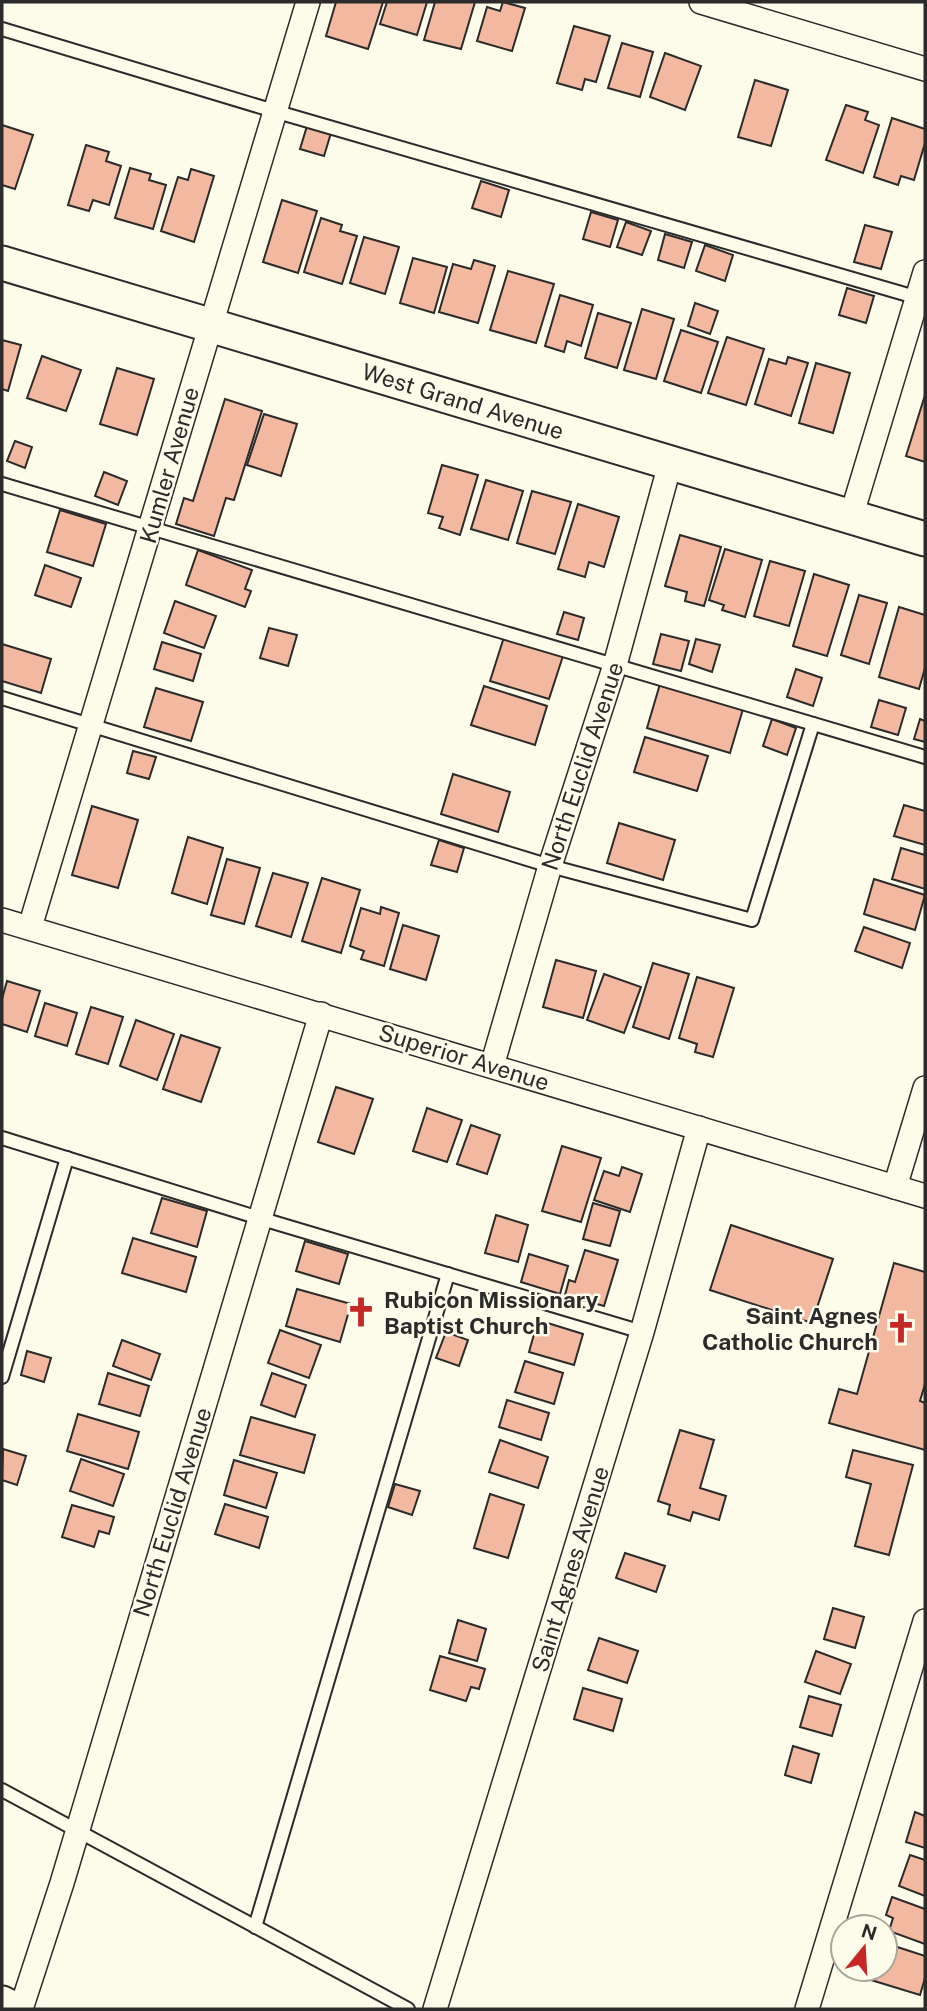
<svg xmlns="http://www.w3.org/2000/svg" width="927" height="2011" viewBox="0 0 927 2011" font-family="'Public Sans',sans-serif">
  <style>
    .building { fill: #f2b8a0; stroke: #2b2b2b; stroke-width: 2 }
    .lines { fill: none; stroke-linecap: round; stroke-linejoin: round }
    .lane-casing { stroke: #2b2b2b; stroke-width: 16 }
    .street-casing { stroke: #2b2b2b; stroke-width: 26 }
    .secondary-casing { stroke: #2b2b2b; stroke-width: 37 }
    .lane { stroke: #fdfbea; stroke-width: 12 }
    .street { stroke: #fdfbea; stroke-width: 23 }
    .secondary { stroke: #fdfbea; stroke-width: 33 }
    .labels { text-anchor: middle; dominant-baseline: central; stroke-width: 5; stroke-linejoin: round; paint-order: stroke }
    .street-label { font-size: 23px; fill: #2b2b2b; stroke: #fdfbea }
    .poi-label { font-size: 23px; font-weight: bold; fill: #2b2b2b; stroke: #fdfbea; text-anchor: start }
  </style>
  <rect width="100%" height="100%" fill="#fdfbea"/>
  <g class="building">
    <polygon points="336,2 383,2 368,49 326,36"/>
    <polygon points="387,2 427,2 417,35 380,24"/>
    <polygon points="435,2 475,2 461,49 424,40"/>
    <polygon points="503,2 525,8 512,51 477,41 487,7 500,11"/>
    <polygon points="574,26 610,36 596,82 585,79 582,90 557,83"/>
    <polygon points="622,43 653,52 640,97 608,88"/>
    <polygon points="665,53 701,66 685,110 650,97"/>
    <polygon points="755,80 788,90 771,146 738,137"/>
    <polygon points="846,105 868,112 865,120 879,125 863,173 826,160"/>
    <polygon points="892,118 925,129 925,143 914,180 901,176 898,185 874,177"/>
    <polygon points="2,125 33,135 15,189 2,185"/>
    <polygon points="307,126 331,133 324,156 300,149"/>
    <polygon points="86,145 109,152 106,161 121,166 109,205 93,200 89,211 68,205"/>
    <polygon points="130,168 151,174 149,180 166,185 153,229 115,218"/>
    <polygon points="191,169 214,176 194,242 161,231 178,177 188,180"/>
    <polygon points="481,181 509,190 501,217 472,208"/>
    <polygon points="282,200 317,211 298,273 263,262"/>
    <polygon points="591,212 618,220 610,247 583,239"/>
    <polygon points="321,218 342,225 340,231 357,236 342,284 304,272"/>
    <polygon points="626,222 651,231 642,255 617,247"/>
    <polygon points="865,225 892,232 881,269 854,262"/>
    <polygon points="665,234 692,242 684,268 658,260"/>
    <polygon points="364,237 399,247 385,294 350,283"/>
    <polygon points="705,245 733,255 725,281 696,271"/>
    <polygon points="413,258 447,267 434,313 400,303"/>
    <polygon points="474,260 495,266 478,323 439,312 453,264 471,269"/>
    <polygon points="508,271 554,284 536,343 490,330"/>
    <polygon points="847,288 874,296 866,323 839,315"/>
    <polygon points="560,295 593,305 581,346 567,341 564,352 545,346"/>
    <polygon points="695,303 718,311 710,334 688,326"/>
    <polygon points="642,309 674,319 656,379 624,370"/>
    <polygon points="598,313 631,323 617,368 585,358"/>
    <polygon points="681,330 718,342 701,393 664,381"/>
    <polygon points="727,337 764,349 746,405 708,393"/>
    <polygon points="2,340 21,345 8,391 2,389"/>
    <polygon points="42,356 81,370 66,411 27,398"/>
    <polygon points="788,357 808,363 791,416 755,404 769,359 786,364"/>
    <polygon points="816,363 850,373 833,433 799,423"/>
    <polygon points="117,368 154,379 137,435 100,424"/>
    <polygon points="925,395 925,462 906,456"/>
    <polygon points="225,399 262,411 234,500 226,498 214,536 176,524 184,498 193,501"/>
    <polygon points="264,414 297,424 281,476 247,465"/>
    <polygon points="15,441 32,447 25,468 7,461"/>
    <polygon points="442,465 478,475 460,535 439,528 443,517 428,513"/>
    <polygon points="104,472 127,481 118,505 95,496"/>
    <polygon points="486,480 523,491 508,540 471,529"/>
    <polygon points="532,491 571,502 555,554 517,543"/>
    <polygon points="578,504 619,517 604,567 589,562 585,577 558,569"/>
    <polygon points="60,510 106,524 93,566 47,552"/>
    <polygon points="680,535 721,547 704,606 685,601 687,592 665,586"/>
    <polygon points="725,549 762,560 745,617 722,610 724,605 709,600"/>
    <polygon points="198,550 252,570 245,589 251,591 245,607 186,585"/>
    <polygon points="770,561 805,571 789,626 754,616"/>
    <polygon points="45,565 81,578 71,607 35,595"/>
    <polygon points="814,574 849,585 827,656 793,646"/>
    <polygon points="859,595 887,603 869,664 841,655"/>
    <polygon points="175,601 216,616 204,648 164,633"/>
    <polygon points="899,607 925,615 925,668 919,689 879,677"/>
    <polygon points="564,612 584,618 578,640 557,634"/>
    <polygon points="269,628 297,635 288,666 260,658"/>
    <polygon points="661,634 689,641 681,671 653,664"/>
    <polygon points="504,637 563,656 549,699 490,681"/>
    <polygon points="696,639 720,645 712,672 689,664"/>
    <polygon points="162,642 201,654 193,681 154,669"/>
    <polygon points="2,644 51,659 41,693 2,681"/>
    <polygon points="796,669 822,678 813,706 787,697"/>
    <polygon points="660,684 743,709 730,753 647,728"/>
    <polygon points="484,686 547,706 535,745 471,725"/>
    <polygon points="156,688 203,702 191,741 144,727"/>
    <polygon points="879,700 906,708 898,735 871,727"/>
    <polygon points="772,719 796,728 787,755 763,746"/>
    <polygon points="920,719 925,721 925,742 914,739"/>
    <polygon points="645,737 708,756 697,791 634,772"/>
    <polygon points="133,751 156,757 149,779 127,773"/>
    <polygon points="453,774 510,792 498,832 441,814"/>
    <polygon points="904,805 925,811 925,845 894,836"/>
    <polygon points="92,806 138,820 118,888 72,875"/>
    <polygon points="619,823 675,840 663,880 607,863"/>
    <polygon points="188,837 223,848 207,904 172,893"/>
    <polygon points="439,840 464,848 457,872 431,865"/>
    <polygon points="901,848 925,855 925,889 892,879"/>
    <polygon points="227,859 260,868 244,924 211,915"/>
    <polygon points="273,873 308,883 291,937 256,926"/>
    <polygon points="322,878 360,890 341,953 302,941"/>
    <polygon points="874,879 925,895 915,930 864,914"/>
    <polygon points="381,907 399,913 384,966 361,959 364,951 350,946 361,908 380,914"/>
    <polygon points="403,925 439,936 426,980 390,969"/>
    <polygon points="864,927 910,943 902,968 855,951"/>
    <polygon points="556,960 596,971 583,1018 543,1007"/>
    <polygon points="653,963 689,974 669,1039 633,1027"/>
    <polygon points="604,974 641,987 624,1033 587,1020"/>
    <polygon points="697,977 734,988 713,1057 695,1052 697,1044 679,1038"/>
    <polygon points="7,981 40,991 27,1032 2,1024 2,999"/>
    <polygon points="45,1003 77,1013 67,1046 35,1036"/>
    <polygon points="91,1007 123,1017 108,1064 76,1054"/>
    <polygon points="136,1020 174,1034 157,1080 120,1066"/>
    <polygon points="181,1035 220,1048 201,1102 163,1089"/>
    <polygon points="336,1087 373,1099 354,1154 318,1142"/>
    <polygon points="427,1108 462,1120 447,1162 413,1151"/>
    <polygon points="471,1125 500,1135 487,1174 457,1164"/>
    <polygon points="562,1146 601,1158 581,1222 542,1211"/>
    <polygon points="622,1167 642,1174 630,1212 594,1200 604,1171 619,1176"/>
    <polygon points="162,1198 207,1211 197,1247 151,1233"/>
    <polygon points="593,1203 620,1211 610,1246 583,1239"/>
    <polygon points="496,1215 528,1225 518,1262 485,1253"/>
    <polygon points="731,1225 833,1259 812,1323 710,1290"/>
    <polygon points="133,1238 196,1257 186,1292 122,1273"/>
    <polygon points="305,1241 348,1254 339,1284 296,1271"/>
    <polygon points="585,1250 618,1260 604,1306 565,1295 569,1280 575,1282"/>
    <polygon points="529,1254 568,1266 560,1294 521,1282"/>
    <polygon points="894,1263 925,1272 925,1384 920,1401 925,1403 925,1450 829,1423 839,1389 857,1394"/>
    <polygon points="297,1289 351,1304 340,1342 286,1326"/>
    <polygon points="538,1320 583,1334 574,1365 529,1352"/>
    <polygon points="280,1330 321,1345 309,1378 268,1363"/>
    <polygon points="446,1332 468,1340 459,1366 436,1358"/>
    <polygon points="122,1340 160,1354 151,1380 113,1366"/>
    <polygon points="27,1351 51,1358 44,1382 21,1375"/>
    <polygon points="525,1361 563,1373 554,1404 515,1392"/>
    <polygon points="108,1373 149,1386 140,1416 99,1404"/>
    <polygon points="272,1373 306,1385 295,1417 261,1405"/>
    <polygon points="507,1400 549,1413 541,1440 499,1427"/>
    <polygon points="78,1414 139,1432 128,1469 67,1451"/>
    <polygon points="251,1417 315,1435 304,1473 240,1455"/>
    <polygon points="680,1430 714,1440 700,1488 726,1496 719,1520 693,1512 690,1521 668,1514 670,1505 658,1501"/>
    <polygon points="500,1440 548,1457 538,1488 489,1472"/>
    <polygon points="3,1449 26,1456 17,1485 2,1480"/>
    <polygon points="853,1450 913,1465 889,1555 855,1546 871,1484 846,1477"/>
    <polygon points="81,1459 124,1474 113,1506 70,1491"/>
    <polygon points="234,1460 277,1473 266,1508 224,1495"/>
    <polygon points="395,1484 420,1491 412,1515 388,1507"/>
    <polygon points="490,1494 524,1505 508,1558 474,1548"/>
    <polygon points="225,1504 268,1517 259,1548 215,1534"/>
    <polygon points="72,1505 114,1517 109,1534 99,1531 94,1547 62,1537"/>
    <polygon points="625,1553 665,1566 656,1592 616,1578"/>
    <polygon points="833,1608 864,1617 855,1648 824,1639"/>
    <polygon points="458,1620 486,1629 477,1661 449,1653"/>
    <polygon points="599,1638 638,1651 627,1683 588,1670"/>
    <polygon points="816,1651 851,1664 840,1694 805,1682"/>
    <polygon points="440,1656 485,1669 479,1689 471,1687 466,1701 430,1690"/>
    <polygon points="583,1688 622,1699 613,1731 574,1719"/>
    <polygon points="809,1696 841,1705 832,1736 800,1727"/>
    <polygon points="793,1746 819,1754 811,1783 785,1775"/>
    <polygon points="915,1812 925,1816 925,1848 906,1842"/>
    <polygon points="910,1855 925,1860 925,1896 899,1886"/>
    <polygon points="892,1897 925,1909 925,1944 889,1931 893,1918 886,1915"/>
    <polygon points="885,1943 925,1956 925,1978 920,1995 871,1980 874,1969 885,1969"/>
  </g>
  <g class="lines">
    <g class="lane-casing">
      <g id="lane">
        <polyline points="2,29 274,111 922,299"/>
        <polyline points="2,484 925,757"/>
        <polyline points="2,698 550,866 752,920 813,724"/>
        <polyline points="2,1138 259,1218 642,1332"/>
        <polyline points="2,1377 67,1158"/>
        <polyline points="2,1790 408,2009"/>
        <polyline points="255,1927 448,1274"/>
      </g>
    </g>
    <g class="street-casing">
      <g id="street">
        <polyline points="701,2 925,69"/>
        <polyline points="851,517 925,272"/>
        <polyline points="2,920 925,1196"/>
        <polyline points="30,927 308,2"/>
        <polyline points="492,1066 550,866 615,665 670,464"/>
        <polyline points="895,1187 925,1088"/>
        <polyline points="21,2009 62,1883 321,1014"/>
        <polyline points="435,2009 642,1332 699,1128"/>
        <polyline points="807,2009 925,1621"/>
      </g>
    </g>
    <g class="secondary-casing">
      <g id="secondary">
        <polyline points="2,263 925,539"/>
        <polyline points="2,2003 14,2009"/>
      </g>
    </g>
    <use href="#lane" class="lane"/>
    <use href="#street" class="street"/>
    <use href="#secondary" class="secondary"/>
  </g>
  <defs>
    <g id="church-bare" transform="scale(2.415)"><path d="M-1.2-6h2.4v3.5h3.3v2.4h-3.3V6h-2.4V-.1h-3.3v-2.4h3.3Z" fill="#c62828" stroke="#fdfbea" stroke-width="2.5" paint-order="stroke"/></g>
  </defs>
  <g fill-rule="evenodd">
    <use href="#church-bare" x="361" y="1312"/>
    <use href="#church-bare" x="901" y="1328"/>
  </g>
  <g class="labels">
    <g class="street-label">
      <text transform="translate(463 401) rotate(17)">West Grand Avenue</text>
      <text transform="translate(169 465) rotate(-74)">Kumler Avenue</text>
      <text transform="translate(582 766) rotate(-72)">North Euclid Avenue</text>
      <text transform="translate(464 1057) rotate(17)">Superior Avenue</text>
      <text transform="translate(172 1512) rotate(-73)">North Euclid Avenue</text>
      <text transform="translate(570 1569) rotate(-73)">Saint Agnes Avenue</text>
    </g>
    <g class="poi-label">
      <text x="384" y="1299">Rubicon Missionary<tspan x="384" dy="26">Baptist Church</tspan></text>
      <text x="878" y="1315" text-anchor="end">Saint Agnes<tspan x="878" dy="26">Catholic Church</tspan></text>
    </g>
  </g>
  <rect width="927" height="2011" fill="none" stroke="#2b2b2b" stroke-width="7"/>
  <g transform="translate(864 1948) rotate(18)"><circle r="33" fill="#fdfbea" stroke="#a9a89e" stroke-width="2"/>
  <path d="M0-5L12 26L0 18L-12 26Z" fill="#c62828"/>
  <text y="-10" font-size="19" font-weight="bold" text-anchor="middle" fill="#2b2b2b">N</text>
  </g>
</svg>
